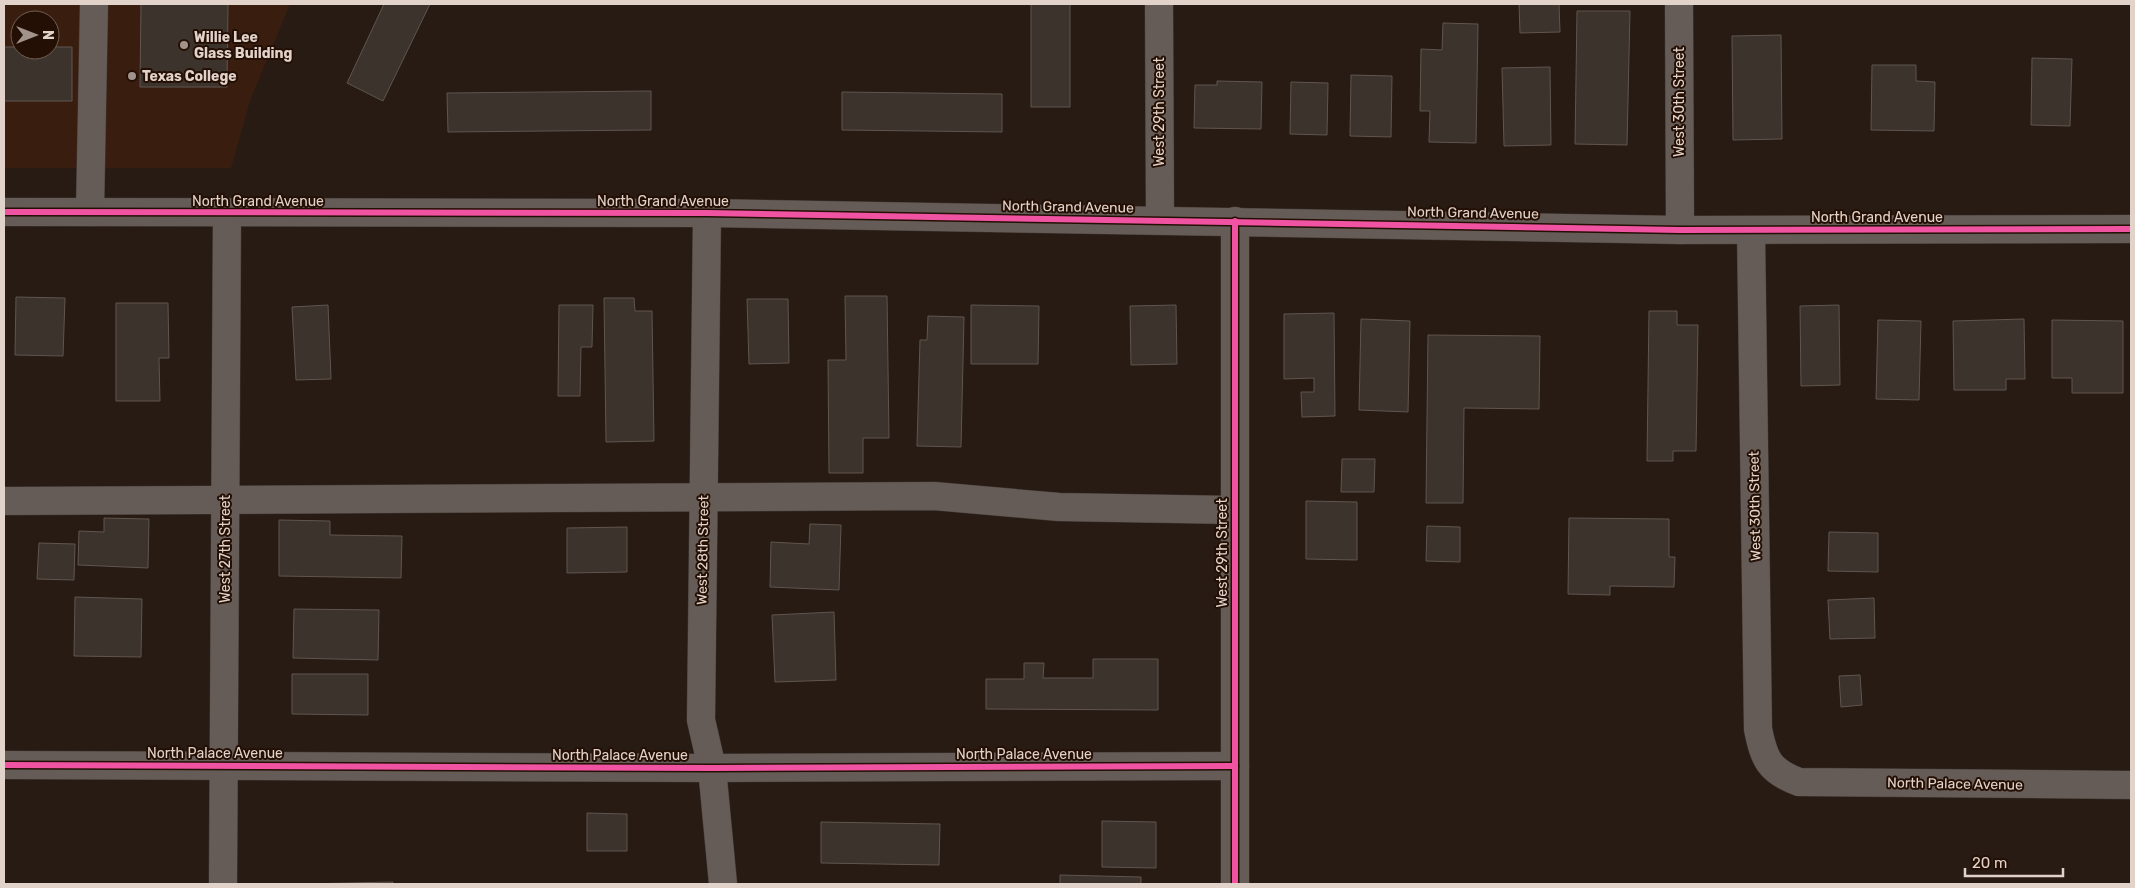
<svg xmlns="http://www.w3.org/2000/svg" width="2135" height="888" viewBox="0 0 2135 888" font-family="Rubik,sans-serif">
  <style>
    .built { fill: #391e10; fill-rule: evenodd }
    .building { fill: #3d332d; stroke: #60554f }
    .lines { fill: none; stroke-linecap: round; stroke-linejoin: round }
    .minor-casing { stroke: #423833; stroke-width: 29 }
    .minor { stroke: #665c57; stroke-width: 28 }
    .cycleway-casing { stroke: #240f04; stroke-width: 9 }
    .cycleway { stroke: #f153a3; stroke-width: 6 }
    .poi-dot { fill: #a1938a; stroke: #240f04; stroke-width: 2 }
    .labels { text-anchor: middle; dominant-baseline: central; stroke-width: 4; stroke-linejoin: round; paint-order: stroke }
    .poi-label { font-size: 14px; font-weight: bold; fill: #e2d3ca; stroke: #240f04; text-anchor: start }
    .street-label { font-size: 14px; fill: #e2d3ca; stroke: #240f04 }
  </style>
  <rect width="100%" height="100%" fill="#271b14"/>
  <path class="built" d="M4,4H290L250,101L231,168H4ZM20,20H50V50H20Z"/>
  <g class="building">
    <polygon points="141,4 228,4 227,87 140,87"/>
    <polygon points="384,4 430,4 383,101 347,83"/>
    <rect x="1031" y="4" width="39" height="103"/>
    <polygon points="1519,4 1559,4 1560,32 1520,33"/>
    <polygon points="1577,11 1630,11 1627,145 1575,144"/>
    <polygon points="1443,23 1478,24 1476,143 1429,142 1430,111 1420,111 1421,49 1442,50"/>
    <polygon points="1781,35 1782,139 1733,140 1732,36"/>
    <polygon points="4,47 20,47 20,50 50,50 50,47 72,47 72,101 4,101"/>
    <polygon points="2032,58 2072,59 2070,126 2031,125"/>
    <polygon points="1872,65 1916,65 1916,81 1935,82 1934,131 1871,130"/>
    <polygon points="1550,67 1551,145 1504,146 1502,68"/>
    <polygon points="1351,75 1392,76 1391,137 1350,136"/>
    <polygon points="1217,81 1262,82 1261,129 1194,128 1195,85 1217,85"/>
    <polygon points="1291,82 1328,83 1327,135 1290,134"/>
    <polygon points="651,91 651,130 448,132 447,93"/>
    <polygon points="842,92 1002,94 1002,132 842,130"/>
    <polygon points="845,296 887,296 889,438 863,438 863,473 829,473 828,360 846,360"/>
    <polygon points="16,297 65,298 63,356 15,355"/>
    <polygon points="604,298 634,298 635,311 652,311 654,441 606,442"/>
    <polygon points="747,299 788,299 789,363 749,364"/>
    <polygon points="116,303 168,303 169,358 159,358 160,401 116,401"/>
    <polygon points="328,305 331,379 296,380 292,307"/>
    <polygon points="559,305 593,305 592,347 581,347 580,396 558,396"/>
    <polygon points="971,305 1039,306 1038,364 971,364"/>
    <polygon points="1176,305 1177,364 1131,365 1130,306"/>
    <polygon points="1839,305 1840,385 1801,386 1800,306"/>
    <polygon points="1649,311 1677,311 1677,325 1698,325 1696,451 1673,451 1673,461 1647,461"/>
    <polygon points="1334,313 1335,416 1302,417 1301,392 1314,392 1314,378 1284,379 1284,314"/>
    <polygon points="928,316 964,317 961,447 917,446 920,340 927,340"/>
    <polygon points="1361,319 1410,321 1408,412 1359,410"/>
    <polygon points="2024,319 2025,379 2006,379 2006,390 1954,390 1953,321"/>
    <polygon points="1878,320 1921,321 1919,400 1876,399"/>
    <polygon points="2052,320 2123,321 2123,393 2072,393 2072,378 2052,378"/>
    <polygon points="1428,335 1540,336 1539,409 1464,408 1463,503 1426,503"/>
    <polygon points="1342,459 1375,459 1374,492 1341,492"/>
    <polygon points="1306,501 1357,502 1357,560 1306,559"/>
    <polygon points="104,518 149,519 148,568 78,565 79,531 104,532"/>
    <polygon points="1569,518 1669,519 1669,557 1675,557 1674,587 1610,586 1610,595 1568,594"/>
    <polygon points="279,520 330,521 330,535 402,536 401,578 279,576"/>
    <polygon points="810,524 841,525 839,590 770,587 771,542 809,544"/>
    <polygon points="1427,526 1460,527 1460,562 1426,561"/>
    <polygon points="627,527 627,572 567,573 567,528"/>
    <polygon points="1829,532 1878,533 1878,572 1828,571"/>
    <polygon points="39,543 75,544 74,580 37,579"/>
    <polygon points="75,597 142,599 141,657 74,656"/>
    <polygon points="1874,598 1875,638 1830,639 1828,600"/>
    <polygon points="294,609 379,610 378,660 293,658"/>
    <polygon points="834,612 836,680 775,682 772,615"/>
    <polygon points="1093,659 1158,659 1158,710 986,709 986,679 1024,679 1024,663 1044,663 1043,678 1093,678"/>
    <polygon points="292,674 368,674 368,715 292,714"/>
    <polygon points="1860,675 1862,705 1841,707 1839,676"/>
    <polygon points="587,813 627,814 627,851 587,851"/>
    <polygon points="1102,821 1156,822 1156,868 1102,867"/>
    <polygon points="821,822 940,824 939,865 821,863"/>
    <polygon points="1060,875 1141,877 1141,884 1060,884"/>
    <polygon points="393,882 393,884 303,884"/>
  </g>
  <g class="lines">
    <g class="minor-casing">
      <g id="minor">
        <polyline points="1159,4 1160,220"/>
        <polyline points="1679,4 1680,230"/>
        <polyline points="4,212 707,213 1680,230 2131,229"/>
        <polyline points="90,212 94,4"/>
        <polyline points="707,213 701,720 712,768 723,884"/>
        <polyline points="1235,221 1235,884"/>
        <path d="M1751,231L1758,729C1764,759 1769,771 1799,782L2131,785"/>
        <polyline points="4,501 934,496 1059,507 1234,510"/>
        <polyline points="4,765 712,768 1235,766"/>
        <polyline points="223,884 227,213"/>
      </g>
    </g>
    <use href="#minor" class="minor"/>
    <g class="cycleway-casing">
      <g id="cycleway">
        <polyline points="4,212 707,213 1680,230 2131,229"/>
        <polyline points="1235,221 1235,884"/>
        <polyline points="4,765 712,768 1235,766"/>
      </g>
    </g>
    <use href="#cycleway" class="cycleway"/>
  </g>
  <g class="poi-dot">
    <circle cx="184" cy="45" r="5"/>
    <circle cx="132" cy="76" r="5"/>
  </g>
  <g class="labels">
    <g class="poi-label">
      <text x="194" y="37">Willie Lee<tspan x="194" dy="16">Glass Building</tspan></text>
      <text x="142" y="76">Texas College</text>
    </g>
    <g class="street-label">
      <text transform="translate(1679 102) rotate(-90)">West 30th Street</text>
      <text transform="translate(1159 112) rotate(-90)">West 29th Street</text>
      <text x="258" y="201">North Grand Avenue</text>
      <text x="663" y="201">North Grand Avenue</text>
      <text transform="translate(1068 207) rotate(1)">North Grand Avenue</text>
      <text transform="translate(1473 213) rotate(1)">North Grand Avenue</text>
      <text x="1877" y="217">North Grand Avenue</text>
      <text transform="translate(1755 506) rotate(-91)">West 30th Street</text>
      <text transform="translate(225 549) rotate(-90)">West 27th Street</text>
      <text transform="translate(703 550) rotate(-89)">West 28th Street</text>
      <text transform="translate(1222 553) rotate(-90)">West 29th Street</text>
      <text x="215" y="753">North Palace Avenue</text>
      <text x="1024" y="754">North Palace Avenue</text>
      <text x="620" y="755">North Palace Avenue</text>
      <text transform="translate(1955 784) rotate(1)">North Palace Avenue</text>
    </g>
  </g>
  <rect width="2135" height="888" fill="none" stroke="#e2d3ca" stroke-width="10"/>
  <g transform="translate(35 35) rotate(90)"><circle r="24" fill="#240f04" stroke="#705d53"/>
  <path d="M0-4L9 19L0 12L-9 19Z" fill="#a1938a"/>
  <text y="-8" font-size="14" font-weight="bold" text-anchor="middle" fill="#e2d3ca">N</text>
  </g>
  <path d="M1965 868v8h98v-8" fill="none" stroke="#e2d3ca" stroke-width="2.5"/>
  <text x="1972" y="868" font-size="15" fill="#e2d3ca" stroke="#240f04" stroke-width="4" paint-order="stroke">20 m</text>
</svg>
